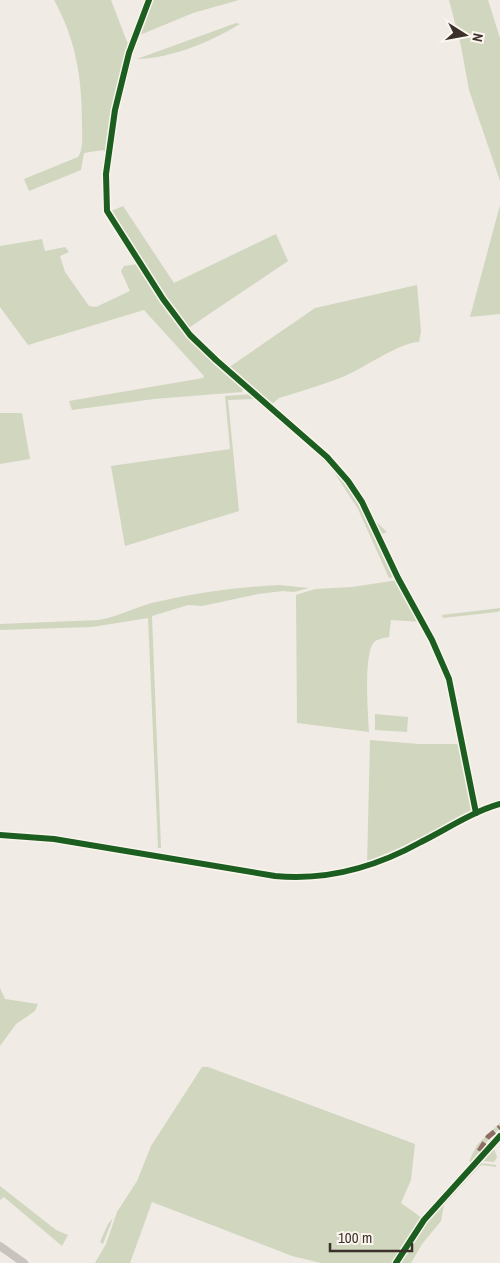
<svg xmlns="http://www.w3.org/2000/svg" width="500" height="1263" viewBox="0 0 500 1263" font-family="'Archivo Narrow',sans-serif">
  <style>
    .green { fill: #d1d6bf }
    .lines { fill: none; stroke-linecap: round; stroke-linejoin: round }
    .minor { stroke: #c9c3be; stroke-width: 8 }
    .quiet { stroke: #8d6e63; stroke-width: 5; stroke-dasharray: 10 5; stroke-linecap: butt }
    .cycleway-casing { stroke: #fbf5ee; stroke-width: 9 }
    .cycleway { stroke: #1b5e20; stroke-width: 6 }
  </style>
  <rect width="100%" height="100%" fill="#f0ebe5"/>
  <g class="green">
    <path d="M54,0H111L129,47L106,153L103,150L84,153L81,170L29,191L24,179L78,157C84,148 82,134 82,123C82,78 76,40 54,0Z"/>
    <polygon points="150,0 239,0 193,13 135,37"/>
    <polygon points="449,0 488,0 500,38 500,181 469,90 461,46"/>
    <path d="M236,23L240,24C210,42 172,58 137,59Z"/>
    <polygon points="500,205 500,314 470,317"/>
    <polygon points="123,206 174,283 276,234 288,261 187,329 109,212"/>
    <polygon points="42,239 45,251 65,247 69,252 60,256 65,272 89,306 96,307 130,291 121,271 124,266 138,264 163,302 243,389 242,392 154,399 72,410 69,401 203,378 204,376 144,310 28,345 0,307 0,246"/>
    <path d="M417,285L421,331L419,342C403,341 363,368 345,376C323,385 301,391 279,398L271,405L228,368L315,308Z"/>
    <polygon points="253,394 328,460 372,518 387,532 377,536 395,577 389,578 358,509 332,469 305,442 254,399 228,400 239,511 125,546 111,466 230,449 225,396"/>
    <polygon points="0,413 22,413 30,459 0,464"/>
    <path d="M398,580L422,622L391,620L389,637C383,638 375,639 372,645C364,663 368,712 369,732L297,723L296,595L315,589L352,587Z"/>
    <path d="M279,585L309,588L294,592L283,591L258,594L202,606L188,605L152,616L161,848H158L148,618L92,627L0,630V624L99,620C121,616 139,605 161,601C200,592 239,587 279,585Z"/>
    <polygon points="500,608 500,611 497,612 443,618 442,615"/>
    <polygon points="375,714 408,717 407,732 375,730"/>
    <polygon points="370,740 419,744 459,744 472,807 469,815 367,865"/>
    <polygon points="0,988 5,999 38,1004 35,1011 16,1024 0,1046"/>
    <polygon points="202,1067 208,1067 415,1144 411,1180 401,1203 422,1218 480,1163 496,1165 496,1167 482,1165 479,1167 444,1205 441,1221 422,1244 411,1263 321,1263 292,1256 289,1263 292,1256 152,1202 130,1263 95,1263 106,1244 117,1212 137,1181 151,1146"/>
    <polygon points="500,1123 500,1129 491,1136 472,1163 469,1161 477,1145"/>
    <polygon points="494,1149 497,1157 494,1162 483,1161"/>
    <polygon points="0,1186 56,1230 68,1235 62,1246 4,1197 0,1200"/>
    <polygon points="113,1218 103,1244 100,1242 108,1224"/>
  </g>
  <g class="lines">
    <g class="minor">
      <polyline points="149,0 129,53 115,110 106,174 107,211 163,299 190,335 216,360 327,457 348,481 362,502 398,578 432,640 449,679 476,813"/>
      <path d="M0,835L54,839L275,876C327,881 376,867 421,842C447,829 472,812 500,804"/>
      <polyline points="0,1246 24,1263"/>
      <polyline points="396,1263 424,1220 500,1136"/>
    </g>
    <polyline class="quiet" points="479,1151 488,1137 500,1127"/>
    <g class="cycleway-casing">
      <g id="cycleway">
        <polyline points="149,0 129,53 115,110 106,174 107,211 163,299 190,335 216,360 327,457 348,481 362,502 398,578 432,640 449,679 476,813"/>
        <path d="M0,835L54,839L275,876C327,881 376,867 421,842C447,829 472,812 500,804"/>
        <polyline points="396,1263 424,1220 500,1136"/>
      </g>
    </g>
    <use href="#cycleway" class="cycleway"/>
  </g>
  <g transform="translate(465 35) rotate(101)" stroke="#fbf5ee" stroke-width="4" paint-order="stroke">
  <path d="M0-4L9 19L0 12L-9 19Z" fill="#3b302b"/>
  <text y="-8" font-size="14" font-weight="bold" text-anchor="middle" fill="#3b302b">N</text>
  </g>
  <path d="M330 1243v8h82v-8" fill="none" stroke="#3b302b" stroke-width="2.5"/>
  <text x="338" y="1243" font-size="15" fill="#3b302b" stroke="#fbf5ee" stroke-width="4" paint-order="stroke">100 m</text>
</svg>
